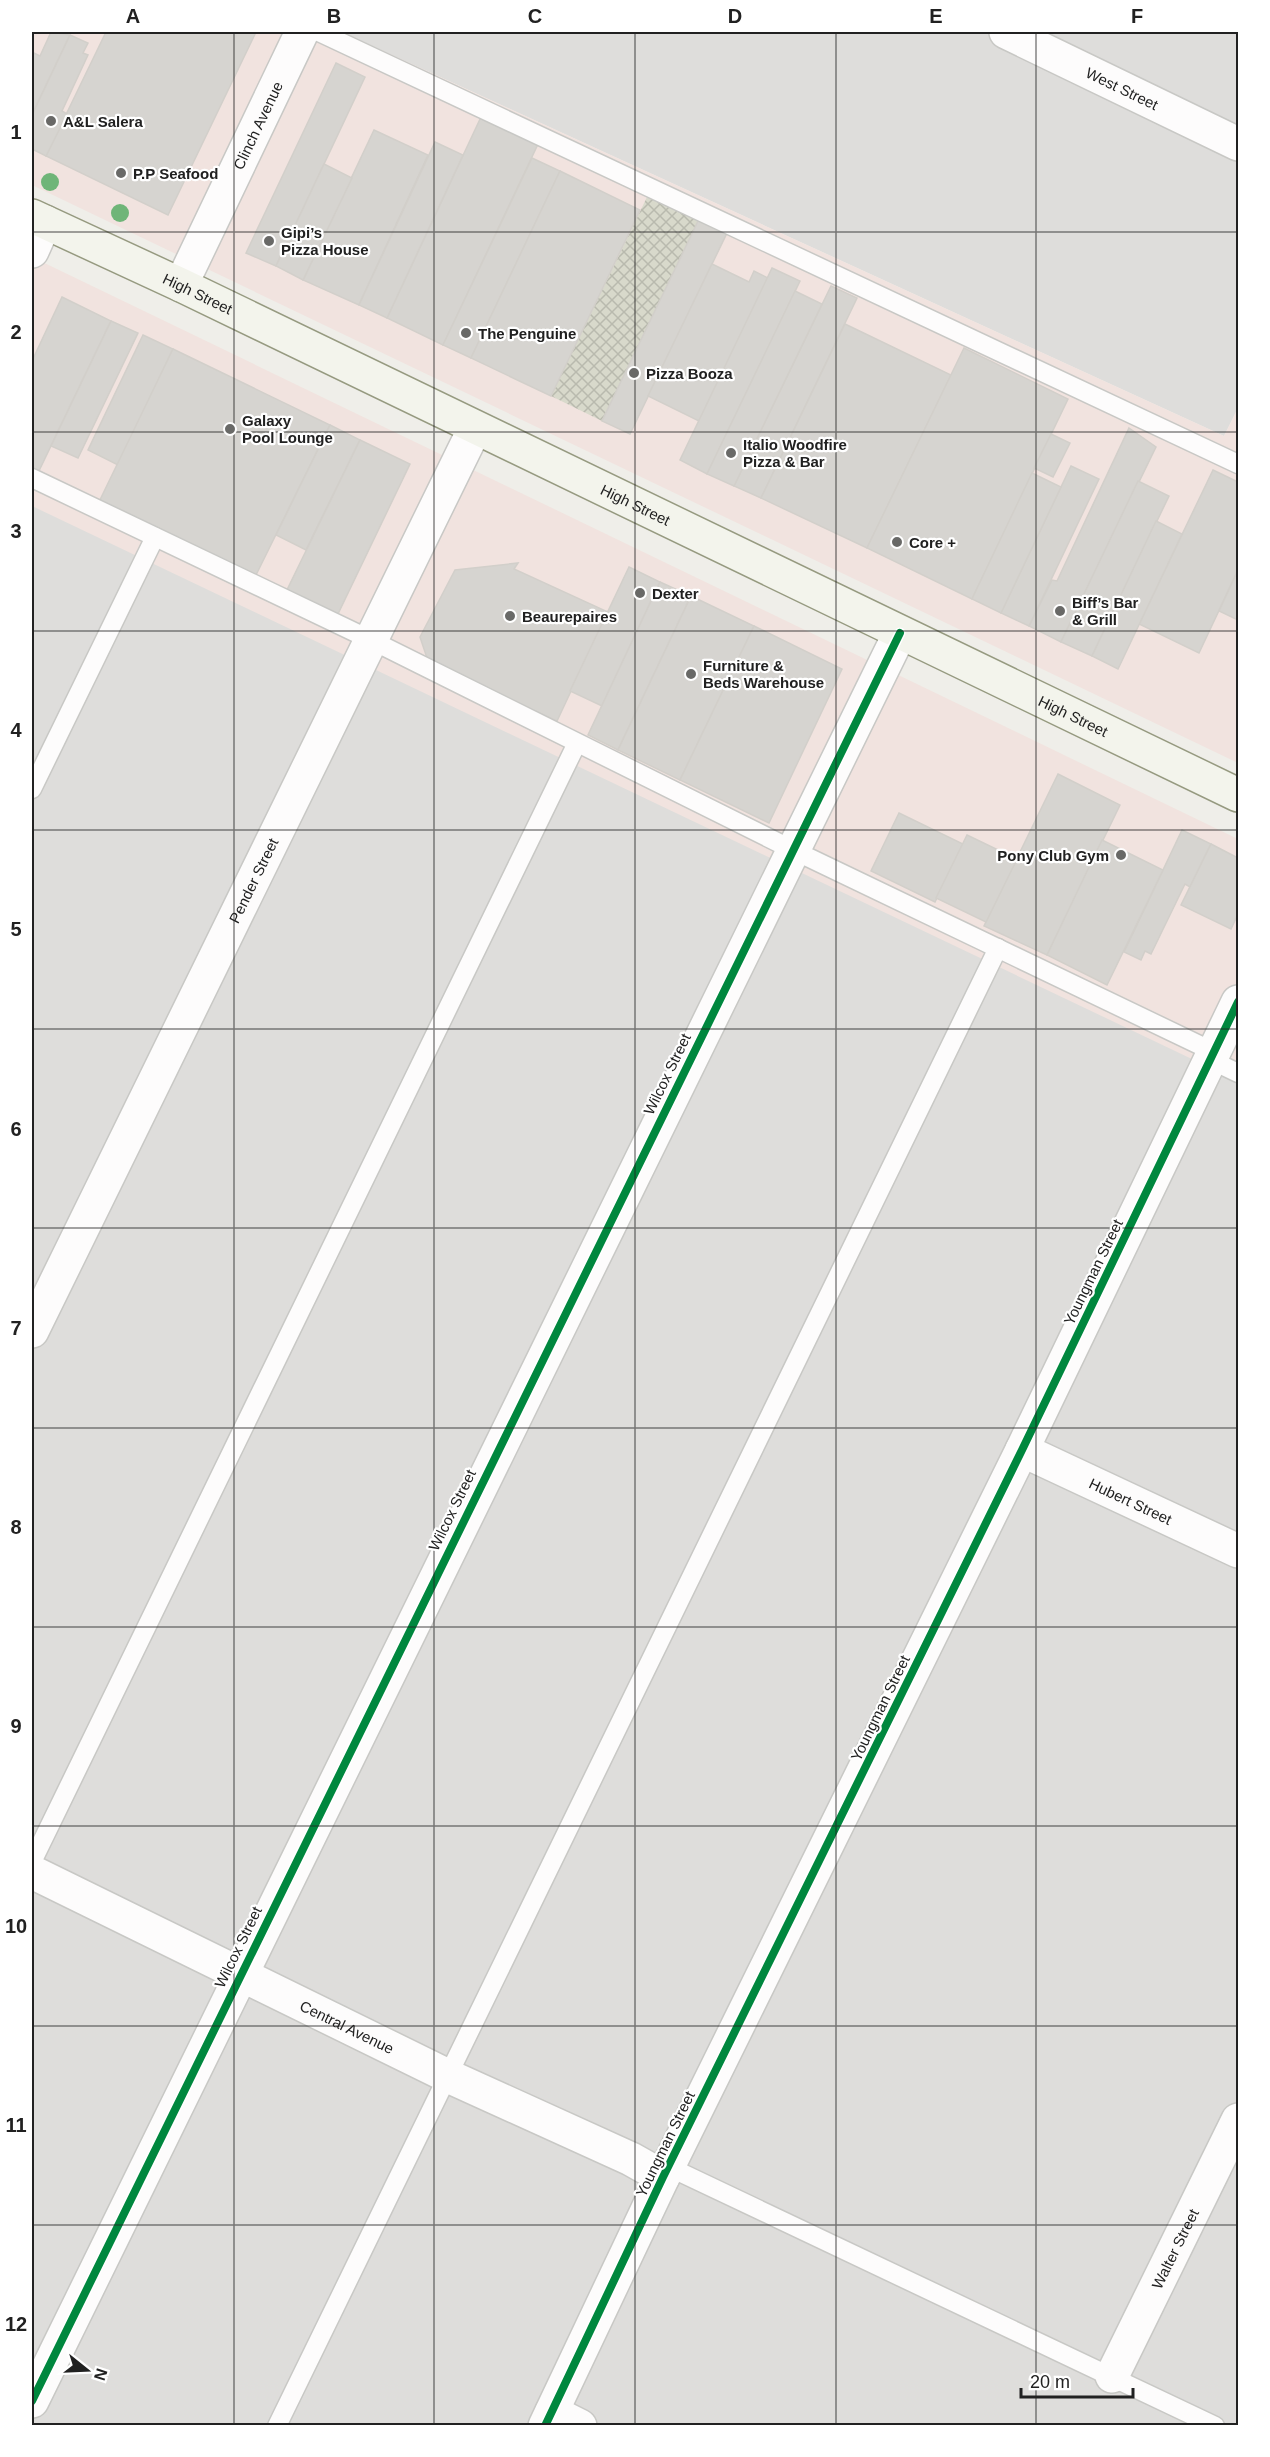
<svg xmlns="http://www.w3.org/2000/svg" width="1270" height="2457" viewBox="0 0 1270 2457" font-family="Arial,sans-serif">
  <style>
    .residential { fill: #dedddb }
    .commercial { fill: #f1e3df }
    .construction { fill: url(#construction-cross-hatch) }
    .building { fill: #d6d4d0; stroke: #d2cfca; stroke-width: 1.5 }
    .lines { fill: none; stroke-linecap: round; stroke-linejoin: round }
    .service-casing { stroke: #c8c8c5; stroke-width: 21 }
    .minor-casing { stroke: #c8c8c5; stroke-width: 36 }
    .secondary-casing { stroke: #969a80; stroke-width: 36 }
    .service { stroke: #fdfcfc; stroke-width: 18 }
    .minor { stroke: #fdfcfc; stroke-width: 33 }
    .secondary { stroke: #f3f4ec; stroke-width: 33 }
    .cycleway-casing { stroke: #fff; stroke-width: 11 }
    .cycleway { stroke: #00873e; stroke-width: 8 }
    .tree { fill: #6fb578 }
    .grid { fill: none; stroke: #212121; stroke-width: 1.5; stroke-opacity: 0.55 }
    .poi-dot { fill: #696967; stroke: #fff; stroke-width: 2 }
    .labels { text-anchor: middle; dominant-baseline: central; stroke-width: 4.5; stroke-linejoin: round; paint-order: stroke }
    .street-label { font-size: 15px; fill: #212121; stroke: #fff }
    .poi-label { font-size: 15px; font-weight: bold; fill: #212121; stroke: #fff; text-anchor: start }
    .neatline { fill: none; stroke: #212121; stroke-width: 2 }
    .grid-label { font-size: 20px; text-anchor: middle; font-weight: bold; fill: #212121 }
  </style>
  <defs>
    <pattern id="construction-cross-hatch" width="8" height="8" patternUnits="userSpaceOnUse" patternTransform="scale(1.5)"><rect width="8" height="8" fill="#d8d9cb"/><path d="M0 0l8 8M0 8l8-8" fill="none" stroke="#b9baae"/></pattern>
  </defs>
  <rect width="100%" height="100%" fill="#efeee9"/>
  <g class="residential">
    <polygon points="342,32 1238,32 1238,408 1224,436"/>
    <polygon points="32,503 1238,1078 1238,2425 32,2426"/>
  </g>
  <g class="commercial">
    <polygon points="32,32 342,32 1224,436 1238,408 1238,763 32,185"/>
    <polygon points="32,257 1238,839 1238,1081 32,506"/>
  </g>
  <polygon class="construction" points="648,195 699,219 602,421 551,396"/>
  <g class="building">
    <polygon points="51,32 70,35 32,115 32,58 34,53 40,56"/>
    <polygon points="106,32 256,32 168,215 46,156"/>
    <polygon points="70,35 88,43 83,53 88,55 62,111 67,114 46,156 32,149 32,115"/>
    <polygon points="336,63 365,77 276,266 246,253"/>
    <polygon points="481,117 538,144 443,345 387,318"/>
    <polygon points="374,130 428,155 359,305 303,280"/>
    <polygon points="435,142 463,155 387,318 359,305"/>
    <polygon points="532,158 560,171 471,358 443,345"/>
    <polygon points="324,164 352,178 303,280 276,266"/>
    <polygon points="560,171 640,210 551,396 471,358"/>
    <polygon points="699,219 727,233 630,434 602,421"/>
    <polygon points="712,264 749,282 754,271 768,278 699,421 648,396"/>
    <polygon points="772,268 800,281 707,474 680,460"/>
    <polygon points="831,286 857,298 761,498 734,486"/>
    <polygon points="795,291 822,304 734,486 707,474"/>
    <polygon points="62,297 111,321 38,473 32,469 32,361"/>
    <polygon points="111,321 138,333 78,458 51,446"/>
    <polygon points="845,324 951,375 867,548 761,498"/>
    <polygon points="143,335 173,349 118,465 88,450"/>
    <polygon points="964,348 1068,399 972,599 867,548"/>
    <polygon points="173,349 330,425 255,577 99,502"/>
    <polygon points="330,425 360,440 306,550 276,535"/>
    <polygon points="1129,428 1156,447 1061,642 1029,626 1052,580 1057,581"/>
    <polygon points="1051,434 1070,443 1053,477 1034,468"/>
    <polygon points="360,440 410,464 337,616 286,592"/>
    <polygon points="1071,466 1099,479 1029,626 1001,613"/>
    <polygon points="1213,470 1238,482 1238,570 1199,653 1139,624"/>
    <polygon points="1032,473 1061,487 1001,613 972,599"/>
    <polygon points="1138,481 1169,496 1092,656 1061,642"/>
    <polygon points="1156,521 1182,534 1118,669 1092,656"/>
    <polygon points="518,563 514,569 608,612 557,721 428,661 420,637 455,570"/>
    <polygon points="629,567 660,582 602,706 570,691"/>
    <polygon points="1238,570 1238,620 1219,611"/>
    <polygon points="660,582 691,596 618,750 588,735"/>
    <polygon points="691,596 754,626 680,780 618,750"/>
    <polygon points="754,626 842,669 769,823 680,780"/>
    <polygon points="1058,774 1120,805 1047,955 984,926"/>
    <polygon points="899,813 963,844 935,902 871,871"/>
    <polygon points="1182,830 1211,844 1190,887 1185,884 1151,954 1145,951 1141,960 1124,952"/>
    <polygon points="967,835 1017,859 986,922 936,898"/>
    <polygon points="1102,840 1163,870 1107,985 1047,955"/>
    <polygon points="1211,844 1238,858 1238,914 1231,929 1181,905"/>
  </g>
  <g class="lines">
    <g class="service-casing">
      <g id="service">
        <polyline points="319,32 1238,464"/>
        <polyline points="32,478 371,640 793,850 1214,1052"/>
        <polyline points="32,789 155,537"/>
        <polyline points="1211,1060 1238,1073"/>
        <polyline points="32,1862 577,743"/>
        <polyline points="669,2167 1215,2426"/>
        <polyline points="277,2426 998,948"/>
      </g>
    </g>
    <g class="minor-casing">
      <g id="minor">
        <path id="s1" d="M1006,32L1238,144"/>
        <polyline points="32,251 45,222"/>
        <path id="s2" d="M181,285L302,32"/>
        <path id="s3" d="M32,1331L475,428"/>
        <path id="s4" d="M1022,1450L1238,1551"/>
        <path id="s5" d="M32,1872L448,2076L631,2159L663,2177"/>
        <path id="s6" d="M1112,2376L1238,2120"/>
        <polyline points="32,2401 900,633"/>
        <polyline points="552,2412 580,2426"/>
        <polyline points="545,2426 663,2177 1022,1450 1238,1002"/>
      </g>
    </g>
    <g class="secondary-casing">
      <g id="secondary">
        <path id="s7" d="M32,216L181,285L1238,795"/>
      </g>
    </g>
    <use href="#service" class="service"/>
    <use href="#minor" class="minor"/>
    <use href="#secondary" class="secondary"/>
    <g class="cycleway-casing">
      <g id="cycleway">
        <polyline points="32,2401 900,633"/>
        <polyline points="545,2426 663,2177 1022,1450 1238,1002"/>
      </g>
    </g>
    <use href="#cycleway" class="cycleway"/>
  </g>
  <g class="tree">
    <circle cx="50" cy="182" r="9"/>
    <circle cx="120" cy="213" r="9"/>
  </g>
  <path class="grid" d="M234,32V2426M434,32V2426M635,32V2426M836,32V2426M1036,32V2426M32,232H1238M32,432H1238M32,631H1238M32,830H1238M32,1029H1238M32,1228H1238M32,1428H1238M32,1627H1238M32,1826H1238M32,2026H1238M32,2225H1238"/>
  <g class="poi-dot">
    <circle cx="51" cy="121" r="6"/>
    <circle cx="121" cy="173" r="6"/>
    <circle cx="269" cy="241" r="6"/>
    <circle cx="466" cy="333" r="6"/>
    <circle cx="634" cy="373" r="6"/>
    <circle cx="230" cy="429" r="6"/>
    <circle cx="731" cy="453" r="6"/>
    <circle cx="897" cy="542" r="6"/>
    <circle cx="640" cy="593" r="6"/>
    <circle cx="1060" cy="611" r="6"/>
    <circle cx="510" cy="616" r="6"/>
    <circle cx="691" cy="674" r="6"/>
    <circle cx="1121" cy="855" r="6"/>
  </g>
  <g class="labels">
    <g class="street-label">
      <text stroke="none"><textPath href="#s1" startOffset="129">West Street</textPath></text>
      <text stroke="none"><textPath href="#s2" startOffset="177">Clinch Avenue</textPath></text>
      <text stroke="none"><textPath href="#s7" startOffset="183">High Street</textPath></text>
      <text stroke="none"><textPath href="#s7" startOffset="669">High Street</textPath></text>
      <text stroke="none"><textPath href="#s7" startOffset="1155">High Street</textPath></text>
      <text stroke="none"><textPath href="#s3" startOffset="502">Pender Street</textPath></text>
      <text transform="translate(667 1074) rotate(-64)">Wilcox Street</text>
      <text transform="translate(1093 1272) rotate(-64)">Youngman Street</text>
      <text stroke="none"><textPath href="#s4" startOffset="120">Hubert Street</textPath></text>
      <text transform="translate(452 1510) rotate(-64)">Wilcox Street</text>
      <text transform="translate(880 1708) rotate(-64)">Youngman Street</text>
      <text transform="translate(238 1947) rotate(-64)">Wilcox Street</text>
      <text stroke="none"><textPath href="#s5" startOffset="351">Central Avenue</textPath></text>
      <text transform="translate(665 2144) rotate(-64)">Youngman Street</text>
      <text stroke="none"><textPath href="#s6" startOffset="142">Walter Street</textPath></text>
    </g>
    <g class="poi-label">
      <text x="63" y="121">A&amp;L Salera</text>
      <text x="133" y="173">P.P Seafood</text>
      <text x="281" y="232">Gipi’s<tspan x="281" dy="17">Pizza House</tspan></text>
      <text x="478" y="333">The Penguine</text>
      <text x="646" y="373">Pizza Booza</text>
      <text x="242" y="420">Galaxy<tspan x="242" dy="17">Pool Lounge</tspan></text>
      <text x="743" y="444">Italio Woodfire<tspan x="743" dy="17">Pizza &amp; Bar</tspan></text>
      <text x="909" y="542">Core +</text>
      <text x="652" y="593">Dexter</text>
      <text x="1072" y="602">Biff’s Bar<tspan x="1072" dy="17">&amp; Grill</tspan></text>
      <text x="522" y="616">Beaurepaires</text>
      <text x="703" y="665">Furniture &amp;<tspan x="703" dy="17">Beds Warehouse</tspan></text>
      <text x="1109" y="855" text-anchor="end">Pony Club Gym</text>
    </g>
  </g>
  <rect width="1270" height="2457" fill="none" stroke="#ffffff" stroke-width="66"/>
  <g transform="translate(87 2370) rotate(108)" stroke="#ffffff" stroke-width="4.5" paint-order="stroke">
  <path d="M0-4.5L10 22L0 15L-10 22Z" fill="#212121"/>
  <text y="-9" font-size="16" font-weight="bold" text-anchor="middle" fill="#212121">N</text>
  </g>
  <path d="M1021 2388v9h112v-9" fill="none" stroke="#212121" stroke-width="3"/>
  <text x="1030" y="2388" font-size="18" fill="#212121" stroke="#ffffff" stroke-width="4.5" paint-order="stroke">20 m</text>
  <rect x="33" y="33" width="1204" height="2391" class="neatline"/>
  <g class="grid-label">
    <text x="133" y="23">A</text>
    <text x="334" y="23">B</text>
    <text x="535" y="23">C</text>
    <text x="735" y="23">D</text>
    <text x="936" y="23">E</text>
    <text x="1137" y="23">F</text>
    <text x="16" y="139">1</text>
    <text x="16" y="339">2</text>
    <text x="16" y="538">3</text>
    <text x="16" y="737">4</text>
    <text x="16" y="936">5</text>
    <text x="16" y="1136">6</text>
    <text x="16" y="1335">7</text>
    <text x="16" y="1534">8</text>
    <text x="16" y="1733">9</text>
    <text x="16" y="1933">10</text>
    <text x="16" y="2132">11</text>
    <text x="16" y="2331">12</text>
  </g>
</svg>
